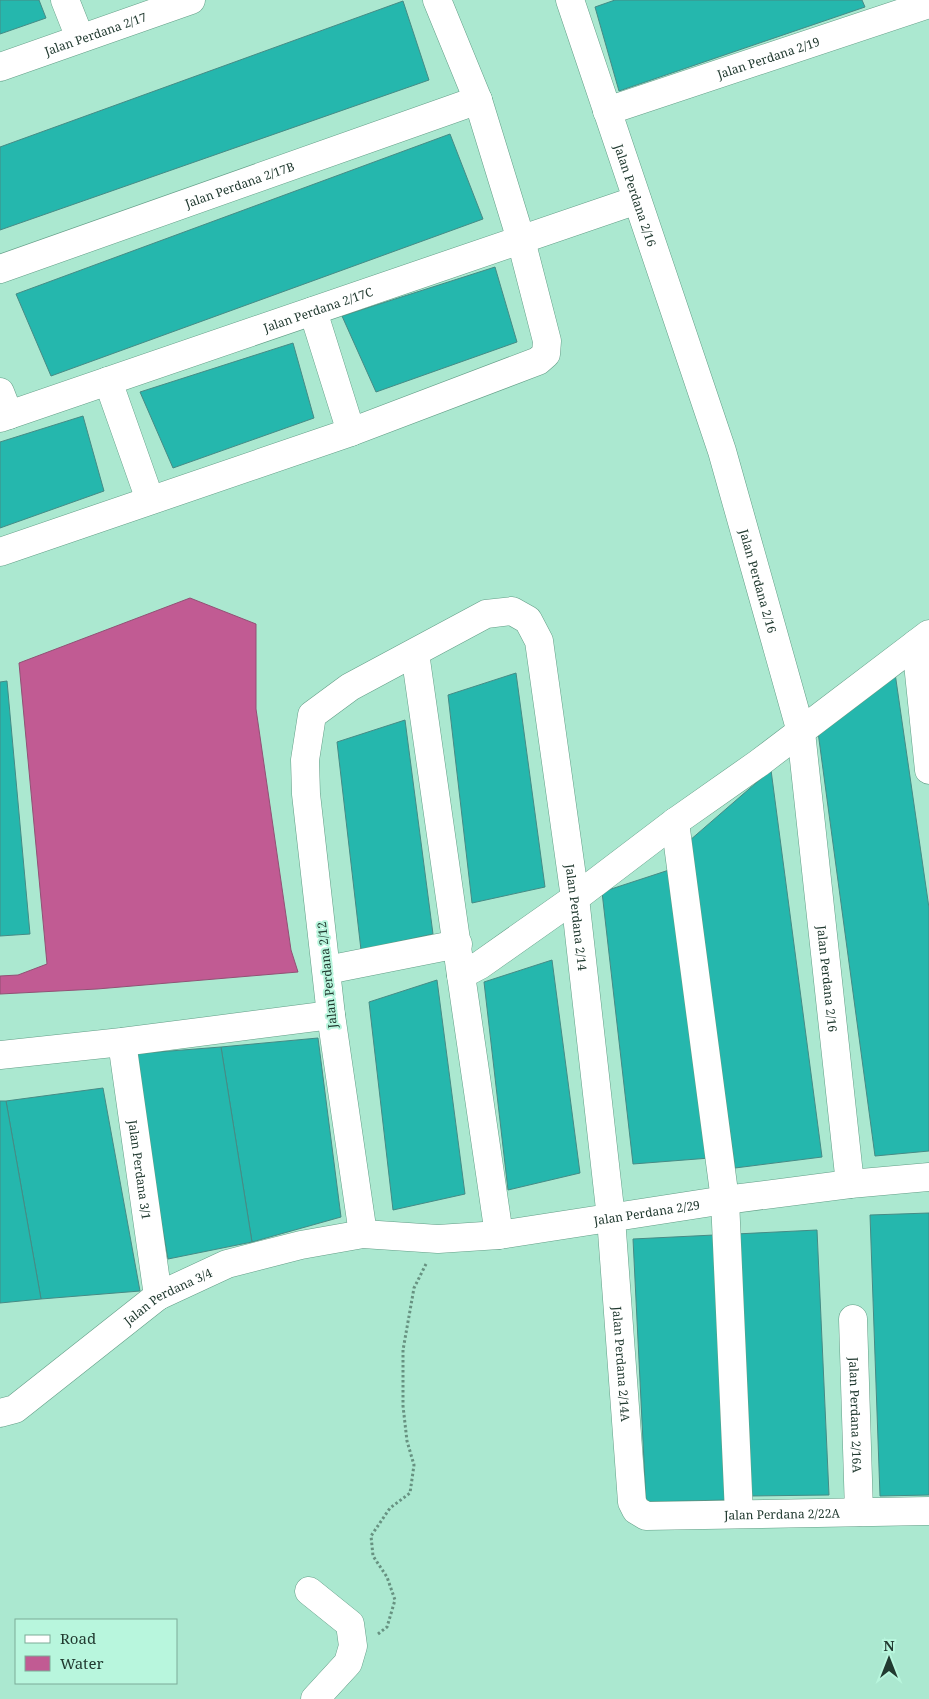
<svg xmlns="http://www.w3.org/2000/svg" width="929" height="1699" viewBox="0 0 929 1699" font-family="'Noto Serif',serif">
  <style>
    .water { fill: #c15b93; stroke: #915175 }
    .building { fill: #25b7ad; stroke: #468b85 }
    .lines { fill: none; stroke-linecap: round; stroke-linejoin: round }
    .minor-casing { stroke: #639e87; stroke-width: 29 }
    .path { stroke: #679281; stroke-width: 3; stroke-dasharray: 2.5 2.5; stroke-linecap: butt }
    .minor { stroke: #fff; stroke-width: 28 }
    .labels { text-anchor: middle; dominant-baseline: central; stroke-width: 4; stroke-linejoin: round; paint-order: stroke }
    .street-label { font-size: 12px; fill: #213a30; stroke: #b8f6dd }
  </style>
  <rect width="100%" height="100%" fill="#abe8d0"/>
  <polygon class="water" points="190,598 256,624 256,709 291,950 298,972 97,989 0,994 0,976 18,975 47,964 19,663"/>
  <g class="building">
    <polygon points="0,0 39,0 46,18 0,34"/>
    <polygon points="615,0 862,0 865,7 619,91 595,7"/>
    <polygon points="403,1 429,80 0,230 0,147"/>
    <polygon points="450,134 483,219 51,376 16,294"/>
    <polygon points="495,267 517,342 376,392 342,316"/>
    <polygon points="293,343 314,418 173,468 140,392"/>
    <polygon points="83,416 104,491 0,528 0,442"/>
    <polygon points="516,673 545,887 472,903 448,695"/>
    <polygon points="895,673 929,908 929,1151 875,1156 818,732"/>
    <polygon points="7,681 30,934 0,936 0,682"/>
    <polygon points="405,720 433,934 361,950 337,742"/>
    <polygon points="771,770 822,1157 735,1168 689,841"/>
    <polygon points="669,870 710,1158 633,1164 602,892"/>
    <polygon points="552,960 580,1173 508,1190 484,982"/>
    <polygon points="437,980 465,1194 393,1210 369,1002"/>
    <polygon points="318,1038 341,1217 252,1242 221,1047"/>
    <polygon points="221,1047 252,1242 168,1259 132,1054"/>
    <polygon points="103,1088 140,1291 41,1299 6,1101"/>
    <polygon points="0,1101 6,1101 41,1299 0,1303"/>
    <polygon points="929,1213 929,1495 880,1496 870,1215"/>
    <polygon points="817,1230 829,1495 749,1496 736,1234"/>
    <polygon points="714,1235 726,1500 646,1502 633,1239"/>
  </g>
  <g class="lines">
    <g class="minor-casing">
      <g id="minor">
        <polyline points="65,0 80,38"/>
        <path id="s1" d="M570,0L722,451L801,732L850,1184"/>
        <path id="s2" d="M0,67L191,0"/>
        <path id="s3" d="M607,111L929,4"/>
        <path id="s4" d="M0,269L478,100"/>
        <polyline points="313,311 351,432"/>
        <polyline points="108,381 150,500"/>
        <polyline points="0,392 9,415"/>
        <path id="s5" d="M0,418L637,200"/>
        <polyline points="0,552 351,432 538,361 546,354 547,341 521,240 478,100 437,0"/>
        <polyline points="916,644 929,770"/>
        <polyline points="415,653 461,975"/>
        <polyline points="675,822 725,1200 739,1514"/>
        <polyline points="327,970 458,944"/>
        <path id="s6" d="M122,1042L158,1296"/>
        <polyline points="0,1055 122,1042 331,1015"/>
        <path id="s7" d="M363,1234L331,1015L306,794L305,760L312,715L350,687L486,614L512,611L528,620L539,641L575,898L611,1218L632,1502L636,1510L646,1516L929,1511"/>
        <polyline points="499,1235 461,975 480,965 575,898 675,822 759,763 929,634"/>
        <path id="s8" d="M853,1319L859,1512"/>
        <path id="s9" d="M0,1413L15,1409L158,1296L227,1264L301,1245L363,1234L438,1239L499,1235L725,1200L850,1184L929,1177"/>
        <polyline points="309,1591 350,1624 353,1646 348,1663 315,1699"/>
      </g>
    </g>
    <polyline class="path" points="378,1634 387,1627 395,1600 387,1577 373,1556 371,1536 390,1508 410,1493 414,1465 407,1441 403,1406 403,1350 414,1288 426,1264"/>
    <use href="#minor" class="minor"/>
  </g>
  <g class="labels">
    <g class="street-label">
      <text stroke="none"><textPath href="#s2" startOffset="101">Jalan Perdana 2/17</textPath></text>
      <text stroke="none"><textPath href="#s3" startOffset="170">Jalan Perdana 2/19</textPath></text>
      <text stroke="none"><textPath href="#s4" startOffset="254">Jalan Perdana 2/17B</textPath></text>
      <text stroke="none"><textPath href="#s1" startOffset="206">Jalan Perdana 2/16</textPath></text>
      <text stroke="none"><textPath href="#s5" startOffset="336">Jalan Perdana 2/17C</textPath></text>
      <text stroke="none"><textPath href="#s1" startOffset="611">Jalan Perdana 2/16</textPath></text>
      <text stroke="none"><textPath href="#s7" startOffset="1072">Jalan Perdana 2/14</textPath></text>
      <text transform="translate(327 975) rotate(-96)">Jalan Perdana 2/12</text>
      <text stroke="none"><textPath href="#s1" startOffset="1016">Jalan Perdana 2/16</textPath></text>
      <text stroke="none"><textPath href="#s6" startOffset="129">Jalan Perdana 3/1</textPath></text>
      <text stroke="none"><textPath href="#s9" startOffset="699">Jalan Perdana 2/29</textPath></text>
      <text stroke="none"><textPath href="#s9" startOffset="206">Jalan Perdana 3/4</textPath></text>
      <text stroke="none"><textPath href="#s7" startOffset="1521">Jalan Perdana 2/14A</textPath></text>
      <text stroke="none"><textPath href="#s8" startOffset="96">Jalan Perdana 2/16A</textPath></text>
      <text stroke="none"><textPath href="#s7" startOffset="1816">Jalan Perdana 2/22A</textPath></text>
    </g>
  </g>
  <rect x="15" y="1619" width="162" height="65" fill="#b8f6dd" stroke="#7cab98"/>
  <rect x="25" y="1635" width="25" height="8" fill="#ffffff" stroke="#7cab98"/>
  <text x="60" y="1644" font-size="15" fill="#213a30">Road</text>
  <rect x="25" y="1656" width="25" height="15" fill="#c15b93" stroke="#7cab98"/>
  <text x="60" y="1669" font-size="15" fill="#213a30">Water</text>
  <g transform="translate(889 1659)" stroke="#b8f6dd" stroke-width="4" paint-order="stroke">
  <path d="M0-4L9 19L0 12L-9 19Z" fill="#213a30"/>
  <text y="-8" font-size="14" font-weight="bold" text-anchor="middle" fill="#213a30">N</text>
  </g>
</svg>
